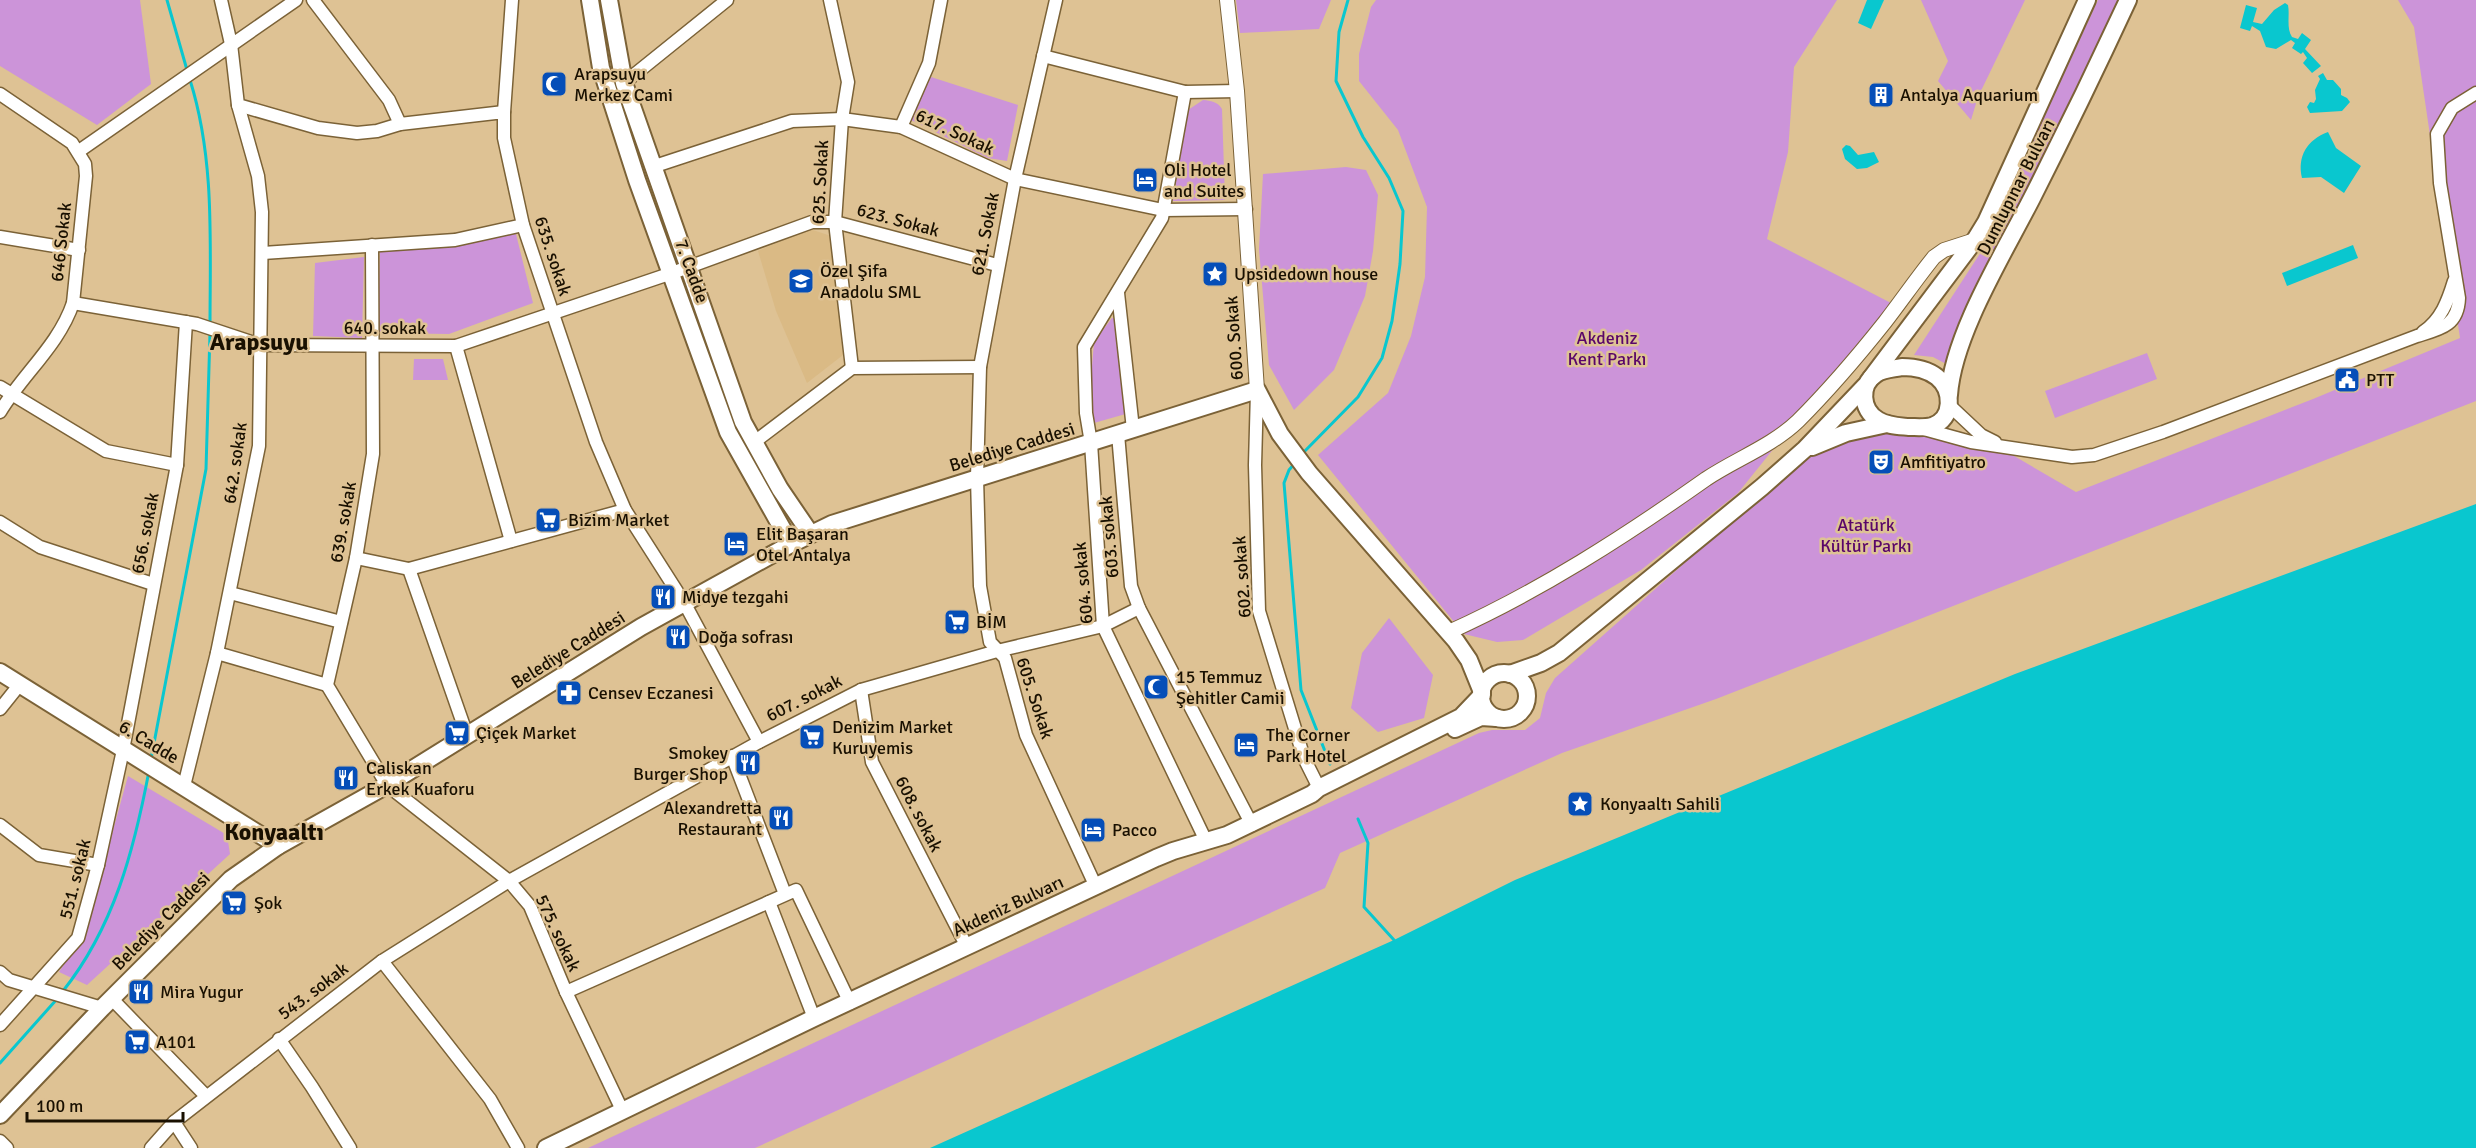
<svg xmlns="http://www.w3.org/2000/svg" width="2476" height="1148" viewBox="0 0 2476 1148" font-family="Signika,sans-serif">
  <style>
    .built { fill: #daba85 }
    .green { fill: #cc94d9 }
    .water { fill: #09c7cf }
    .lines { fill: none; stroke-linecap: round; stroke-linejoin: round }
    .stream { stroke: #09c7cf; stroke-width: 3 }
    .minor-casing { stroke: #7b6237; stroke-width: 15 }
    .tertiary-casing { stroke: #7b6237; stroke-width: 16 }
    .secondary-casing { stroke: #7b6237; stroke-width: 20 }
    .minor { stroke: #fff; stroke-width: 12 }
    .tertiary { stroke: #fff; stroke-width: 14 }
    .secondary { stroke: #fff; stroke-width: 16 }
    .labels { text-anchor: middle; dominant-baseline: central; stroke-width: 5; stroke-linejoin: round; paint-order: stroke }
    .poi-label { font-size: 18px; fill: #191001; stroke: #dec294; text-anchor: start }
    .street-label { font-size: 18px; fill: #191001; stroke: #dec294 }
    .park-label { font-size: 18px; fill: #590569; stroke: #dec294 }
    .district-label { font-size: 24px; font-weight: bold; fill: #191001; stroke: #dec294 }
  </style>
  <rect width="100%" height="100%" fill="#dec294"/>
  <polygon class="built" points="810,229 831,236 843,355 807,383 776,311 758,251"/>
  <g class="green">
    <polygon points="0,0 140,0 151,84 97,125 0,66"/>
    <polygon points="1236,0 1331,0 1319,29 1240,33"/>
    <polygon points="1376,0 1837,0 1794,67 1788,152 1767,239 1891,303 1738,493 1641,570 1523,640 1497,642 1464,634 1318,455 1388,393 1411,336 1425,277 1427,207 1398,130 1359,81 1359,54 1371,7"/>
    <polygon points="1921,0 2025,0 1978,97 1971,120 1938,81 1948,61"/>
    <polygon points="2098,0 2120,0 1948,365 1933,357 1914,355 1981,252"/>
    <polygon points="2398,0 2476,0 2476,401 1716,699 1562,753 1340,853 1325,888 755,1148 588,1148 1479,733 1492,730 1525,730 1540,718 1546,693 1555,678 1787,472 1811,453 1870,432 1912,433 2009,453 2076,492 2313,399 2460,338 2414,27"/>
    <polygon points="931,77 1018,105 1007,161 988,158 911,120"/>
    <path d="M1203,100C1211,101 1217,101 1222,109L1225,200L1173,201L1188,110Z"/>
    <polygon points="1346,167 1366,170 1378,195 1373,251 1365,296 1334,370 1294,410 1269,365 1259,249 1263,174"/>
    <polygon points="516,234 533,303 449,334 378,333 380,251 457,243"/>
    <polygon points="364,257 362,338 313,336 315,263"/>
    <polygon points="1112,318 1117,319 1129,413 1094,423 1091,379 1094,342"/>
    <polygon points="2147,353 2157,379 2055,418 2045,391"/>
    <polygon points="414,359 443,359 448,380 413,380"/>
    <polygon points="1389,618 1433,675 1424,718 1378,732 1351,708 1362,653"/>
    <polygon points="128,776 227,835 230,854 87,985 59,972 85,932"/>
  </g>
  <g class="water">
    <polygon points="1867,0 1884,0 1871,29 1858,23"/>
    <path d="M2285,3L2288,5C2290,15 2286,28 2292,37L2298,39L2302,33L2311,40L2305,49L2321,66L2312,73L2303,63L2307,58L2303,52L2301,54L2292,48L2295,43L2291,40L2276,49L2266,47L2260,31L2252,26L2250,31L2240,28L2246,5L2257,8L2253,22L2262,24L2274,10Z"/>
    <polygon points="2323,73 2327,80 2333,80 2341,89 2341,95 2347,98 2350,102 2342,111 2310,113 2307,107 2310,102 2314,103 2316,99 2315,90 2320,79 2318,76"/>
    <path d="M2328,132L2336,148L2361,166L2344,193L2321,177L2302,178C2297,156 2307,140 2328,132Z"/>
    <polygon points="1846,145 1850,146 1858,155 1874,152 1879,162 1867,168 1857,169 1845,159 1842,149"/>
    <polygon points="2353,245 2358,258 2287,286 2282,273"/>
    <polygon points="2476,504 2476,1148 930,1148 1394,940 1515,880 2015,674"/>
  </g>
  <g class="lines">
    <g class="stream">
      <polyline points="167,0 187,70"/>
      <path d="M190,80C215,159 210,244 210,326"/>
      <polyline points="1301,455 1358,397 1382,358 1392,321 1400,264 1403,211 1389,178 1363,137 1336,81 1339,32 1348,0"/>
      <polyline points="1295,463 1289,470 1284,483 1301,690 1330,764"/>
      <polyline points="151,759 206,469 210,333"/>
      <polyline points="1358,819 1368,843 1364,907 1394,940"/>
      <path d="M63,991C114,927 134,850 149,771"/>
      <polyline points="0,1063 57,999"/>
    </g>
    <g class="minor-casing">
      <g id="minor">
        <polyline points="221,0 231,44 238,105 318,128 357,133 377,131 400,124 504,112 504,138 523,225 596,442 625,510 685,604 759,742"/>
        <polyline points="313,0 389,100 400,124"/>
        <polyline points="830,0 848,82 842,119 835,222 852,368"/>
        <polyline points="1056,0 1015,179 980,367 977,478 980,586 990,642 1005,658 1026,735 1096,887"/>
        <polyline points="1043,56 1185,92 1237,91"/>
        <polyline points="624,83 727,0"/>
        <polyline points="1185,92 1162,218 1084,347 1086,413 1091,443 1103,626 1206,841"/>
        <path d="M0,94L72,143L85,164L86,176L73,303C59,345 22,375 0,412"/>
        <polyline points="504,112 512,0"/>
        <polyline points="901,127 929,63 941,0"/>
        <polyline points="79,151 296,0"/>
        <polyline points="652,167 792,121 842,119 901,127 1015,179 1163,210 1246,209"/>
        <polyline points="0,237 79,250"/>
        <polyline points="372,245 373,454 356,558 327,685 387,785 509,881 530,906 566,992 622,1110"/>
        <polyline points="263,253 455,240 523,225"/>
        <polyline points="1118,293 1133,429"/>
        <polyline points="73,303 197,324 260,345 456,346 672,273 812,222 835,222 997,265"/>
        <path d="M2423,332C2441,320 2448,301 2454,281"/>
        <polyline points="456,346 511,541"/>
        <polyline points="0,387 106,451 177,465"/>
        <polyline points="1257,391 1255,465 1259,611 1304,758 1319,788"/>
        <polyline points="1949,405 1981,435 1995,442"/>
        <path d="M1920,428L1971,442L2072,457L2094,455L2163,432L2417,336C2440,329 2458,326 2459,298L2440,183L2437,134L2452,108L2476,93"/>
        <polyline points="1118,434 1131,586 1139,608 1252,825"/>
        <polyline points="753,443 852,368 980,367"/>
        <polyline points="0,522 40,547 153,584"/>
        <polyline points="356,558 409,569 625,510"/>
        <polyline points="409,569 467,735"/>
        <polyline points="230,593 341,622"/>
        <polyline points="217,653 327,685"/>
        <polyline points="861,690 872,762 967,947"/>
        <polyline points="0,709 20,684"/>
        <polyline points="732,756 785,894"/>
        <polyline points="184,786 217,653 259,446 262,212 258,176 238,105"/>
        <polyline points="0,825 39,855 98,865"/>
        <polyline points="769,902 814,1018"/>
        <polyline points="382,961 490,1099 518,1148"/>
        <polyline points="0,972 9,980 102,1008"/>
        <polyline points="566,992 796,890 850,1003"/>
        <polyline points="111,998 206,1096"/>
        <polyline points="0,1025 78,938 98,865 123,750 177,465 186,322"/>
        <polyline points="279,1039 312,1087 350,1148"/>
        <polyline points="174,1122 191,1148"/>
        <polyline points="0,1141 7,1148"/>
        <polyline points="151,1148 174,1122 382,961 509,881 759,742 861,690 997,651 1103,626 1139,608"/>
      </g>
    </g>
    <g class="tertiary-casing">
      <g id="tertiary">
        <polyline points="1227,0 1237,91 1257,390"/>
        <path d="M1449,632C1540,591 1624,537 1706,479C1736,459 1772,446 1798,421C1829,390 1858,356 1885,322C1902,300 1917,278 1934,257L1944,250L1975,240"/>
      </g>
    </g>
    <g class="secondary-casing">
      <g id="secondary">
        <polyline points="590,0 601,68 637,180 728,432 791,544"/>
        <polyline points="609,0 624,83 743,422 780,489 810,533"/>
        <path d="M1902,367C1914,367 1928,370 1937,377C1953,390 1954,419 1932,426C1925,428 1916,427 1909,427C1898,426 1887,426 1878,420C1861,410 1859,385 1876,374C1883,369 1894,369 1902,367Z"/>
        <polyline points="1871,378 1975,240 1986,222 2087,0"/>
        <path d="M1949,395C1953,335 2004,253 2032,198C2065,133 2097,67 2128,0"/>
        <polyline points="1812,447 1846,433 1887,424"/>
        <polyline points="0,672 278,846"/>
        <circle cx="1504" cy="696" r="23"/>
        <polyline points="1510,674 1541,663 1559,653 1762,487 1805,449 1865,386"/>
        <polyline points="1455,729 1481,717 1497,718"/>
        <polyline points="0,1115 102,1008 231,879 278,846 387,785 641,627 791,544 832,524 1257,390 1280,434 1309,473 1456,641 1469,660 1482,692"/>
        <polyline points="546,1148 814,1018 1156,858 1173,851 1227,835 1312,794 1319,788 1461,717 1482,695"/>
      </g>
    </g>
    <use href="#minor" class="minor"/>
    <use href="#tertiary" class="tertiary"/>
    <use href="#secondary" class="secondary"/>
  </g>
  <defs>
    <g id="mosque-square" transform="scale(1.35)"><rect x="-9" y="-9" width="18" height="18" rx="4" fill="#054eb8" stroke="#dec294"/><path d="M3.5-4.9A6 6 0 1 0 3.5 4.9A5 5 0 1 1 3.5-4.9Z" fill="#fff"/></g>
    <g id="building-square" transform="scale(1.35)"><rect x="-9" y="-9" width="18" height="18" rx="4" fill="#054eb8" stroke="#dec294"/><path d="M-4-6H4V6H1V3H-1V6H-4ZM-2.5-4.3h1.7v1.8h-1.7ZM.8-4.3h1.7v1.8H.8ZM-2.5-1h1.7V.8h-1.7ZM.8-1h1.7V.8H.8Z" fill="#fff"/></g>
    <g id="hotel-square" transform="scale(1.35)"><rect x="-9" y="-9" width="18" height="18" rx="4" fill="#054eb8" stroke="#dec294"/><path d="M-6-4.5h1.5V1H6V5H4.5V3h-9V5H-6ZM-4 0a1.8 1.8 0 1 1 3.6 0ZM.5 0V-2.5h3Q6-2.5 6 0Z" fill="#fff"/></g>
    <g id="sight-square" transform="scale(1.35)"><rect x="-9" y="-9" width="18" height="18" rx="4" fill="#054eb8" stroke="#dec294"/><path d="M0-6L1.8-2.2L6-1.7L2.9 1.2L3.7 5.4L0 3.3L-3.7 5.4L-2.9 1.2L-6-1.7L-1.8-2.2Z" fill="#fff"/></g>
    <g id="school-square" transform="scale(1.35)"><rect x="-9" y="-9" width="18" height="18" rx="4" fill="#054eb8" stroke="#dec294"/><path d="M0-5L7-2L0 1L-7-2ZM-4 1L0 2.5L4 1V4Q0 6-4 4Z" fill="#fff"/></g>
    <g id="civic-square" transform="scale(1.35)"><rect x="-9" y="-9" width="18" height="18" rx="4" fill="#054eb8" stroke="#dec294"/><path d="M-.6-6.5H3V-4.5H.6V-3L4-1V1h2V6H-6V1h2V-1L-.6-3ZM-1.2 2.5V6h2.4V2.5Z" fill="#fff"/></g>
    <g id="theatre-square" transform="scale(1.35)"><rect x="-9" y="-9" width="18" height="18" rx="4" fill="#054eb8" stroke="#dec294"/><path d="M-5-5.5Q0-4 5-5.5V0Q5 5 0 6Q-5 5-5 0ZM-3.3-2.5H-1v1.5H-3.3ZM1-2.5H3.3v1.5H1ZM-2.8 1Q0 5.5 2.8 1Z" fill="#fff"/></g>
    <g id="supermarket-square" transform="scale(1.35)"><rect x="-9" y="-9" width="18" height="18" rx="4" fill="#054eb8" stroke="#dec294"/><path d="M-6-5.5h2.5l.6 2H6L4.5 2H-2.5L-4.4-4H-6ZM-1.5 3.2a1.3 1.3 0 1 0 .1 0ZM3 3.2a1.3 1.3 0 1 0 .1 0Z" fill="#fff"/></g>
    <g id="restaurant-square" transform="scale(1.35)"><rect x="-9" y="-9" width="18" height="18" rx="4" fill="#054eb8" stroke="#dec294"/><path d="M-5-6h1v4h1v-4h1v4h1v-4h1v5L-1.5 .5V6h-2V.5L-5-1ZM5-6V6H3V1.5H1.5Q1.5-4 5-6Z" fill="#fff"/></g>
    <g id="pharmacy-square" transform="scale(1.35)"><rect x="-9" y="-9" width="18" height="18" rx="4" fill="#054eb8" stroke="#dec294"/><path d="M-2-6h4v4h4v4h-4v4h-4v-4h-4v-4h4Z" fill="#fff"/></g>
  </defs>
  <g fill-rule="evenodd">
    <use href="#mosque-square" x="554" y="84"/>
    <use href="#building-square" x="1881" y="95"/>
    <use href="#hotel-square" x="1145" y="180"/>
    <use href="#sight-square" x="1215" y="274"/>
    <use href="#school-square" x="801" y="281"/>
    <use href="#civic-square" x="2347" y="380"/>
    <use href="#theatre-square" x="1881" y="462"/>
    <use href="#supermarket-square" x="548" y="520"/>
    <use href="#hotel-square" x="736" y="544"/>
    <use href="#restaurant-square" x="663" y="597"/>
    <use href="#supermarket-square" x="957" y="622"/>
    <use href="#restaurant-square" x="678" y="637"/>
    <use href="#mosque-square" x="1156" y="687"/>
    <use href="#pharmacy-square" x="569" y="693"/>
    <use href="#supermarket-square" x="457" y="733"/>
    <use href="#supermarket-square" x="812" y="737"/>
    <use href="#hotel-square" x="1246" y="745"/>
    <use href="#restaurant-square" x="748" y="763"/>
    <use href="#restaurant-square" x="346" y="778"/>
    <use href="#sight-square" x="1580" y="804"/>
    <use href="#restaurant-square" x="781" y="818"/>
    <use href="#hotel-square" x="1093" y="830"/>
    <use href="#supermarket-square" x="234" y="903"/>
    <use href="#restaurant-square" x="141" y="992"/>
    <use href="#supermarket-square" x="137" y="1042"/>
  </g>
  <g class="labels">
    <g class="poi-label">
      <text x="574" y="74">Arapsuyu<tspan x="574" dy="21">Merkez Cami</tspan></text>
      <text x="1900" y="95">Antalya Aquarium</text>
      <text x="1164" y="170">Oli Hotel<tspan x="1164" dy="21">and Suites</tspan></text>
      <text x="820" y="271">Özel Şifa<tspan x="820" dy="21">Anadolu SML</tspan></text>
      <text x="1234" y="274">Upsidedown house</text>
      <text x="2366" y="380">PTT</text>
      <text x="1900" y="462">Amfitiyatro</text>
      <text x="568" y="520">Bizim Market</text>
      <text x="756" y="534">Elit Başaran<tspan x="756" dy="21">Otel Antalya</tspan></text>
      <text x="682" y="597">Midye tezgahi</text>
      <text x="976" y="622">BİM</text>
      <text x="698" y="637">Doğa sofrası</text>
      <text x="1176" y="677">15 Temmuz<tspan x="1176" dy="21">Şehitler Camii</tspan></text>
      <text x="588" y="693">Censev Eczanesi</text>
      <text x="832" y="727">Denizim Market<tspan x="832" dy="21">Kuruyemis</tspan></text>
      <text x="476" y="733">Çiçek Market</text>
      <text x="1266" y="735">The Corner<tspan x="1266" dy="21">Park Hotel</tspan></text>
      <text x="728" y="753" text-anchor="end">Smokey<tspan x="728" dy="21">Burger Shop</tspan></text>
      <text x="366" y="768">Caliskan<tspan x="366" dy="21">Erkek Kuaforu</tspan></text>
      <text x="1600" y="804">Konyaaltı Sahili</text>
      <text x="762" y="808" text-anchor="end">Alexandretta<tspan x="762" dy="21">Restaurant</tspan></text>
      <text x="1112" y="830">Pacco</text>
      <text x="254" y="903">Şok</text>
      <text x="160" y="992">Mira Yugur</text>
      <text x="156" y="1042">A101</text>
    </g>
    <g class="street-label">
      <text transform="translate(955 132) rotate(25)">617. Sokak</text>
      <text transform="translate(820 182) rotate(-87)">625. Sokak</text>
      <text transform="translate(2016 187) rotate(-63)">Dumlupınar Bulvarı</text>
      <text transform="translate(898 220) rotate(15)">623. Sokak</text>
      <text transform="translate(985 234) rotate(-79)">621. Sokak</text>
      <text transform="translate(61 242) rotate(-84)">646 Sokak</text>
      <text transform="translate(553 256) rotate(72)">635. sokak</text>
      <text transform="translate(692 271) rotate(70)">7. Cadde</text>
      <text x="385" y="328">640. sokak</text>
      <text transform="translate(1234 338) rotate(-94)">600. Sokak</text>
      <text transform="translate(1012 447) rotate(-17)">Belediye Caddesi</text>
      <text transform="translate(235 463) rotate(-82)">642. sokak</text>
      <text transform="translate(343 522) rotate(-80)">639. sokak</text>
      <text transform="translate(145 533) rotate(-79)">656. sokak</text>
      <text transform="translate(1109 537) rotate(-95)">603. sokak</text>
      <text transform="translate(1242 577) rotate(-94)">602. sokak</text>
      <text transform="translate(1083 583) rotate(-95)">604. sokak</text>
      <text transform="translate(568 650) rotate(-32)">Belediye Caddesi</text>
      <text transform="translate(804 698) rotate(-27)">607. sokak</text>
      <text transform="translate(1035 698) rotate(72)">605. Sokak</text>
      <text transform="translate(149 742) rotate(31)">6. Cadde</text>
      <text transform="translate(919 814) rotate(63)">608. sokak</text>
      <text transform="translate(75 879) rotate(-76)">551. sokak</text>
      <text transform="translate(1008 906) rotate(-25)">Akdeniz Bulvarı</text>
      <text transform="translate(161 921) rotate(-45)">Belediye Caddesi</text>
      <text transform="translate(558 933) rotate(65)">575. sokak</text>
      <text transform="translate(313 991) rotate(-37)">543. sokak</text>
    </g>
    <g class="park-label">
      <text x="1607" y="338">Akdeniz<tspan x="1607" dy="21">Kent Parkı</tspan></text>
      <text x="1866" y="525">Atatürk<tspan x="1866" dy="21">Kültür Parkı</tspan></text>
    </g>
    <g class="district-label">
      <text x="259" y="342">Arapsuyu</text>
      <text x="274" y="832">Konyaaltı</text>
    </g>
  </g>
  <path d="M27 1112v9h156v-9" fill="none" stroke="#191001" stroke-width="3"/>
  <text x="36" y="1112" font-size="18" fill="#191001" stroke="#dec294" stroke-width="4.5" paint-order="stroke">100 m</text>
</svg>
